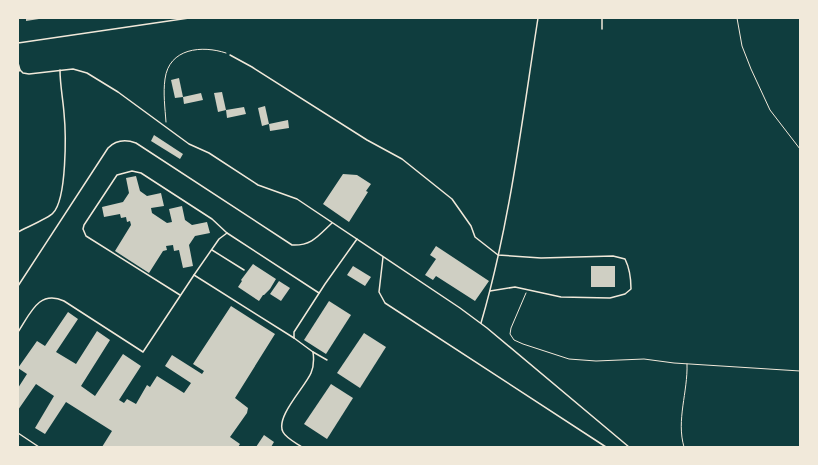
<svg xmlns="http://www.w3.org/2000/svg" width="818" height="465" viewBox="0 0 818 465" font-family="'Fira Sans Condensed',sans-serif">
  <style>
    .building { fill: #cfcfc3 }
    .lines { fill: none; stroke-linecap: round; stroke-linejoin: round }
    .path { stroke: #f1e9da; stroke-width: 1 }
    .service { stroke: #f1e9da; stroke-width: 1.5 }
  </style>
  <rect width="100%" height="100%" fill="#0f3d3e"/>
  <g class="building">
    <polygon points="26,18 39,18 39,19 26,21"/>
    <polygon points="179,78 183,97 175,98 171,80"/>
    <polygon points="222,92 226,110 218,112 214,93"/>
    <polygon points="201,93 203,100 184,104 183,97"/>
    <polygon points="265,106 269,124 262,126 258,108"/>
    <polygon points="244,107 246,114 227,118 226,110"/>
    <polygon points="288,120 289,128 270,131 269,124"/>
    <polygon points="154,135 183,154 180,159 151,141"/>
    <polygon points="343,174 357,175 371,184 366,191 368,192 349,222 323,204"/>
    <polygon points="136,176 140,191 147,196 161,193 164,206 151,208 152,213 167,223 172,222 169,209 182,206 185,220 192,225 207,222 210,233 195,236 189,245 193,266 183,268 179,250 174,251 173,245 166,246 167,250 163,251 149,273 115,251 131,225 130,221 127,222 126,217 121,218 120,214 104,217 102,207 123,202 129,193 126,178"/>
    <polygon points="436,246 489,281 475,301 436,276 433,280 425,275 436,259 430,255"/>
    <polygon points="253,264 276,279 270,289 264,295 263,295 259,301 238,287 242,281 241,280"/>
    <polygon points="353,266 371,277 365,286 347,275"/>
    <rect x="591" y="266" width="24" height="21"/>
    <polygon points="279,281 290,288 281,301 270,294"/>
    <polygon points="329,301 351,315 326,354 304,340"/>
    <polygon points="231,306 275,334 235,398 248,408 247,413 230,437 240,444 238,447 102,447 112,431 66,402 45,434 35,428 54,396 36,384 18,410 18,388 27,374 18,368 37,341 45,346 68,312 78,319 56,352 76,364 97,331 110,340 81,386 95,396 123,354 141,366 119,400 124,403 127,399 136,404 147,385 150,387 157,376 184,393 191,383 165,366 172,355 202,374 204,371 193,364"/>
    <polygon points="364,333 386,347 360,388 337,373"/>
    <polygon points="331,384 353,398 327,439 304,424"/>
    <polygon points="264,435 274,442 271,447 256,447"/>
  </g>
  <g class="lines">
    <g class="path">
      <polyline points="737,18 742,46 751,69 770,110 800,149"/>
      <path d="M166,122C165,108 163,93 165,79C169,48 202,45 226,53"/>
      <polyline points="526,293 511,328 510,334 514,340 523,344 569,359 596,361 644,359 674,363 800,371"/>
      <path d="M684,447C676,420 688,392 687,364"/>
    </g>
    <g class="service">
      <polyline points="602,29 602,18"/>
      <polyline points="18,43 189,18"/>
      <path d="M230,55L252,67L367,140L402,159L452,199L471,226L475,237L498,255L541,258L613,256L625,259C630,269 631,278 631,289L625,294L610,298L561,297L515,287L490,291"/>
      <polyline points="18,63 20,70 18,72"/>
      <polyline points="20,70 23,73 29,74 73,69 87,73 118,92 189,144 209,153 258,185 297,199 460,308 487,328 629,447"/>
      <path d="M18,232C25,228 49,218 53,213C67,199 66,133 64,113C63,99 60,85 60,70"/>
      <polyline points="212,250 244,270"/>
      <polyline points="383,257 379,292 385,303 606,447"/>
      <path d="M18,286L108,148C116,140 125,139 136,143L292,245C312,246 319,235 332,223"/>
      <polyline points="180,295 86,236 83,229 84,225 117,175 132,171 141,173 212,219 227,233"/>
      <path d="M481,323C510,224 522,120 538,18"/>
      <path d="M18,332C30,314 39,289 64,301L143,352L194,275"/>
      <polyline points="294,338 194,275 219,239 227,233 319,293"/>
      <polyline points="313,352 327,360"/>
      <polyline points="18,433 39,447"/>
      <path d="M302,447C296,443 286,438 283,432C275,417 305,387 311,373C314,366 314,359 313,352L294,338V332L325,284L357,239"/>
    </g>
  </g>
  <rect width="818" height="465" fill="none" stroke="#f1e9da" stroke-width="38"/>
</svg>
